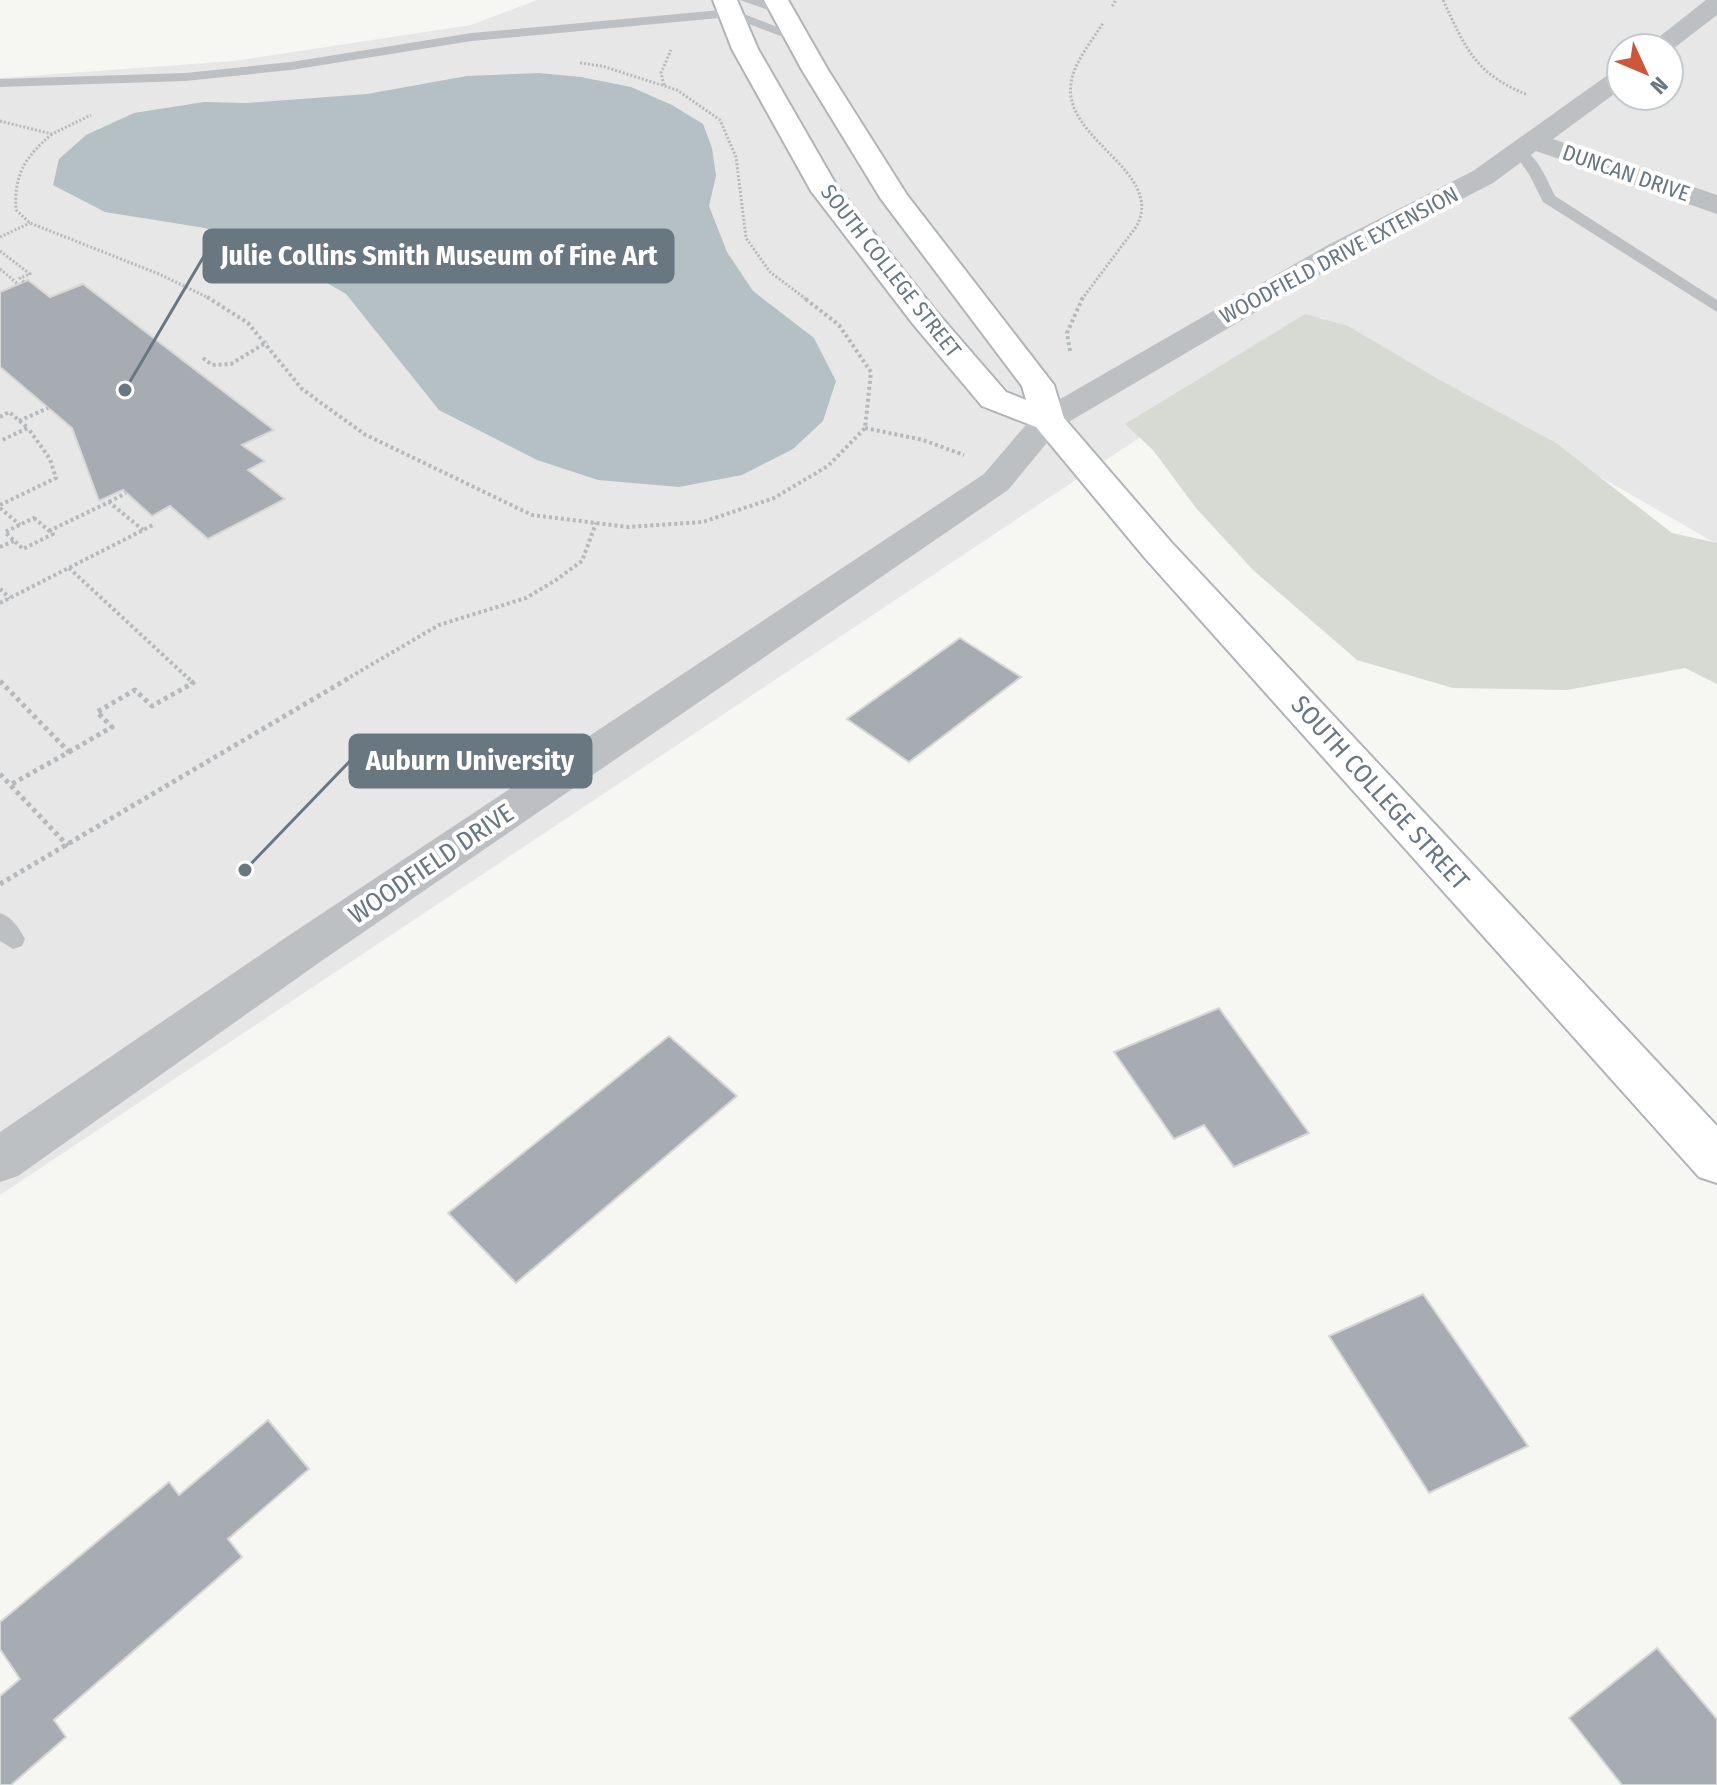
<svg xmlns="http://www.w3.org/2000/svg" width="1717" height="1785" viewBox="0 0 1717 1785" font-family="'Fira Sans Condensed',sans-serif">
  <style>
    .built { fill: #e7e7e7; fill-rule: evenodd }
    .green { fill: #d6dad3 }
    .water { fill: #b4c0c3 }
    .building { fill: #a6acb2; stroke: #d7d7d6; stroke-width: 2 }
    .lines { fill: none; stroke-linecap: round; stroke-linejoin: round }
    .primary-casing { stroke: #b0b4b7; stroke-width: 4 }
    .path-far2 { stroke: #b6b9bc; stroke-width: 3; stroke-dasharray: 2 2; stroke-linecap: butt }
    .path-far1 { stroke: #b6b9bc; stroke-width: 4; stroke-dasharray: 3 3; stroke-linecap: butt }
    .path { stroke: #b6b9bc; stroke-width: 5; stroke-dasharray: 4 4; stroke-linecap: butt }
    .service { fill: #bcc0c3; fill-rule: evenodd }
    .minor { fill: #bcc0c3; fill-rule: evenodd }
    .primary { fill: #fff; fill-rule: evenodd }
    .labels { text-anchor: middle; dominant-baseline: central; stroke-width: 8; stroke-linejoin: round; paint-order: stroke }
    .far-street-label { font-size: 22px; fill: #697781; stroke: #fff }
    .street-label { font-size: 26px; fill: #697781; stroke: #fff }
    .leader { fill: none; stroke: #697781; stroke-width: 3 }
    .callout-dot { fill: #697781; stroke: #fff; stroke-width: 3 }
    .callout { fill: #697781; stroke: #697781; stroke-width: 3 }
    .callout-label { font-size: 28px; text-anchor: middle; font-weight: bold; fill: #fff }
  </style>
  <rect width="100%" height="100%" fill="#f6f6f3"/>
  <path class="built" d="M537,0H1717V544L1321,317L0,1195V78L234,61L471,25ZM1621,48H1669V96H1621Z"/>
  <polygon class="green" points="1305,314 1348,326 1438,379 1556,443 1672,533 1717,543 1717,684 1685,668 1567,690 1453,688 1357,660 1253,570 1196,508 1153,450 1125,424"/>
  <polygon class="water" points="539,73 581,77 631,87 672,105 703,124 712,148 716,176 709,206 727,252 753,291 814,338 836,381 823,421 793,449 742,475 679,487 598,480 537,460 439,410 346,294 283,257 205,228 105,212 53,185 59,159 86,135 134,113 204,102 246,103 367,94 467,76"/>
  <g class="building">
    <polygon points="28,280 50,297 83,284 274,430 242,445 265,461 248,470 285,499 208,539 170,506 152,516 123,490 99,501 72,428 0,367 0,292"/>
    <polygon points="960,638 1021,677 909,762 847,719"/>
    <polygon points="1219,1008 1309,1133 1234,1167 1204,1125 1174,1139 1114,1052"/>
    <polygon points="669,1036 737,1096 516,1283 448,1213"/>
    <polygon points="1423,1294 1528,1446 1429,1493 1329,1336"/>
    <polygon points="268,1420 309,1469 228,1539 242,1557 54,1720 66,1737 11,1785 0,1785 0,1696 20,1679 0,1649 0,1622 169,1482 179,1495"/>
    <polygon points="1657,1648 1717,1719 1717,1785 1622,1785 1569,1718"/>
  </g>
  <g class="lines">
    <g class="primary-casing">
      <polygon id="primary" points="713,0 737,0 758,49 838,188 935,310 1006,392 1026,400 1022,386 881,199 802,70 764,0 788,0 828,70 907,195 1054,385 1064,418 1171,542 1717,1126 1717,1183 1699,1177 1145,558 1036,427 982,406 913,324 811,191 732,49"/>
    </g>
    <g class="path-far2">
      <path d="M1443,0C1466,49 1475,74 1528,95"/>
      <polyline points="1112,6 1116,0"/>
      <polyline points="580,63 602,66 677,90 720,120 736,157 746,238 770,272 806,299"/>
      <polyline points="664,85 661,73 671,50"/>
      <polyline points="0,121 52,134 91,115"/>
      <path d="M52,134C25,157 14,174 16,210L30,223L159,274L211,299"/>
      <polyline points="0,237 30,223"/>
      <polyline points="0,251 30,274 20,278 24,282"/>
      <polyline points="0,269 18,284"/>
      <path d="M1082,299L1136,227C1167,172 1062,140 1071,83C1074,62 1092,41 1103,23"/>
    </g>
    <g class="path-far1">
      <polyline points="207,297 248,323 302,389 364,434 532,515 628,527 703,522 774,498 828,466 865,428 871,372 839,325 803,297"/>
      <polyline points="1070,351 1067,333 1083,297"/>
      <polyline points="203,358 212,365 231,364 267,342"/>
      <polyline points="0,417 9,412 28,428 0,441"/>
      <polyline points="19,421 48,408"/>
      <polyline points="865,428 923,440 964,455"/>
      <polyline points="109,502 126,493"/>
      <polyline points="0,505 56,478 50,459 28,428"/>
      <polyline points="0,508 20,525"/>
      <polygon points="34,518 53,534 23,549 5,532"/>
      <polyline points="49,531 109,502 143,530"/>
      <polyline points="0,547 14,541"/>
      <polyline points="69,568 190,680"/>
      <polyline points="0,589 10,598"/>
      <polyline points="0,603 155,524"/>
      <polyline points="345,680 439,625 526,598 556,580 582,561 596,523"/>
    </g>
    <g class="path">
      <polyline points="0,681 69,752 10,785"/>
      <polyline points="69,752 112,727 97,712 135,690 152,706 193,683 188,678"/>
      <polyline points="0,774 68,846"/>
      <polyline points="0,884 349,678"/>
    </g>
    <g class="service">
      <polygon points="740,0 761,0 789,11 782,15"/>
      <polygon points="731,9 803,37 791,40 730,17 472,41 291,70 185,81 0,87 0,79 185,73 291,62 472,33"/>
      <path d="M1520,148C1537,154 1547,180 1555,196L1717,300V312L1543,202L1529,174L1513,152Z"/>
      <path d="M0,913C12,917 19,928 25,939L22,946L13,949L0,941Z"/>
    </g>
    <g class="minor">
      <polygon points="1706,0 1717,0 1717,15 1669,52 1669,48 1645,48"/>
      <polygon points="1621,69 1621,89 1553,139 1717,195 1717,214 1536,151 1493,183 1348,258 1060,427 1008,490 320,962 18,1176 0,1182 0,1132 288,936 984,474 1036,413 1326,246 1473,171 1612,72"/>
    </g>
    <use href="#primary" class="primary"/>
  </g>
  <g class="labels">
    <g class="far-street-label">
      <text transform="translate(1626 173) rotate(19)">DUNCAN DRIVE</text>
      <text transform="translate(1339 255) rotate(-28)">WOODFIELD DRIVE EXTENSION</text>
      <text transform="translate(891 271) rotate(52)">SOUTH COLLEGE STREET</text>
    </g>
    <g class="street-label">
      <text transform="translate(1380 793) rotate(48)">SOUTH COLLEGE STREET</text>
      <text transform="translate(431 864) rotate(-34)">WOODFIELD DRIVE</text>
    </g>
  </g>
  <path class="leader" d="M125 390L204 256M245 870L350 761"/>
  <g class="callout-dot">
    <circle cx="125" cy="390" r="8"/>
    <circle cx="245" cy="870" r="8"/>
  </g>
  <g class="callout">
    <rect x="204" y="230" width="469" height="52" rx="8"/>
    <rect x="350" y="735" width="241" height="52" rx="8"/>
  </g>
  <g class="callout-label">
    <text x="439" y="265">Julie Collins Smith Museum of Fine Art</text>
    <text x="470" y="770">Auburn University</text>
  </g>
  <g transform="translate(1645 72) rotate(134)"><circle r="38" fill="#ffffff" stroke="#c3c9cd" stroke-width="2"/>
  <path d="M0-6L14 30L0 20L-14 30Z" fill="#ce563b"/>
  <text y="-12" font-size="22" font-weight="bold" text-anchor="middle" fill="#697781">N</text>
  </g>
</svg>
